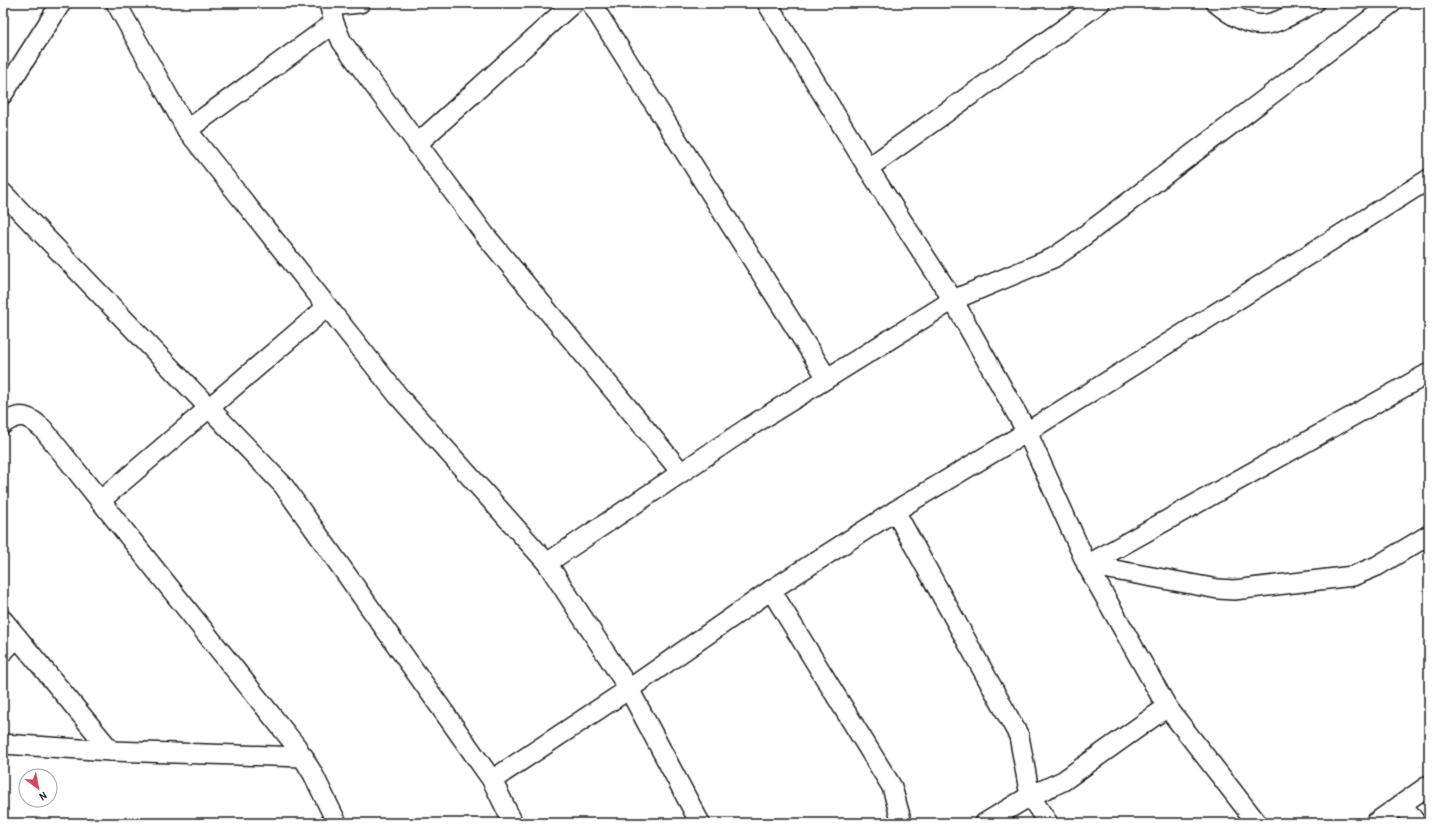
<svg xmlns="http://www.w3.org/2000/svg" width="1432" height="826" viewBox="0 0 1432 826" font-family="'Patrick Hand',sans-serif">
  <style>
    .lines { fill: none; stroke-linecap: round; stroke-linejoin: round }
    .minor-casing { stroke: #1c1c1c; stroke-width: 22 }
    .minor { stroke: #fff; stroke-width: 19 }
  </style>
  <rect width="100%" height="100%" fill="#fff"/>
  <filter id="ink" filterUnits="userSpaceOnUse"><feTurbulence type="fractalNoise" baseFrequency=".025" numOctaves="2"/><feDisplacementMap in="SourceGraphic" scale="8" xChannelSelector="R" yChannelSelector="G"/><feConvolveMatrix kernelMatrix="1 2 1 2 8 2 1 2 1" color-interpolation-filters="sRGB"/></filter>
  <g filter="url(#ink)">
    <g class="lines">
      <g class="minor-casing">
        <g id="minor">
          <polyline points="116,3 187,130 400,398 547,563 629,689 700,823"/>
          <polyline points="329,3 334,23 342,42 485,235 681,472"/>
          <polyline points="591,3 827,378"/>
          <path d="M1216,3C1259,37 1270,26 1314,3"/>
          <polyline points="1392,3 1068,248 1053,258 953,300 1027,432 1429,179"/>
          <polyline points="330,6 360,3"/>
          <polyline points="3,94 61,3"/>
          <polyline points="187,130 334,23"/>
          <polyline points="417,144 573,3"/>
          <polyline points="868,168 1100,3"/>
          <polyline points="3,193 283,485 492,780"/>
          <path d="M3,424C21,411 28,416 43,429L296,746L313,774L337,823"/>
          <polyline points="100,501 327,307"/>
          <polyline points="895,511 1019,736 1030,796 1048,823"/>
          <polyline points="547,563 749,427 953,300 868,168 767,3"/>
          <polyline points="1087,565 1429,373"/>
          <polyline points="1087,565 1218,589 1234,590 1353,576 1377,566 1429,535"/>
          <polyline points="771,590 892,787 902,823"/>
          <polyline points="3,620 111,751"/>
          <polyline points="3,652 17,637"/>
          <polyline points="1167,707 1257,823"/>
          <polyline points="3,744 111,751 304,757"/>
          <polyline points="1402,804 1416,823"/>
          <polyline points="513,823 492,780 629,689 771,590 895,511 1027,432 1087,565 1167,707 1063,781 1030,796 985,823"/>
          <polyline points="1375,823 1429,785"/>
        </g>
      </g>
      <use href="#minor" class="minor"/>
    </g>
  </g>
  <rect width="1432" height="826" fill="none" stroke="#fff" stroke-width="16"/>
  <rect x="8" y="8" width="1416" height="810" fill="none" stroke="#1c1c1c" stroke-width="1.5" filter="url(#ink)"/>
  <g transform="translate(38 788) rotate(148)"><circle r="19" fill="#ffffff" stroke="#a4a4a4"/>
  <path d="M0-3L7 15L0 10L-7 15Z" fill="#d1495b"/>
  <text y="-6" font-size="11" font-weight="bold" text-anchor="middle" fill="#1c1c1c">N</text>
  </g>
</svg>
